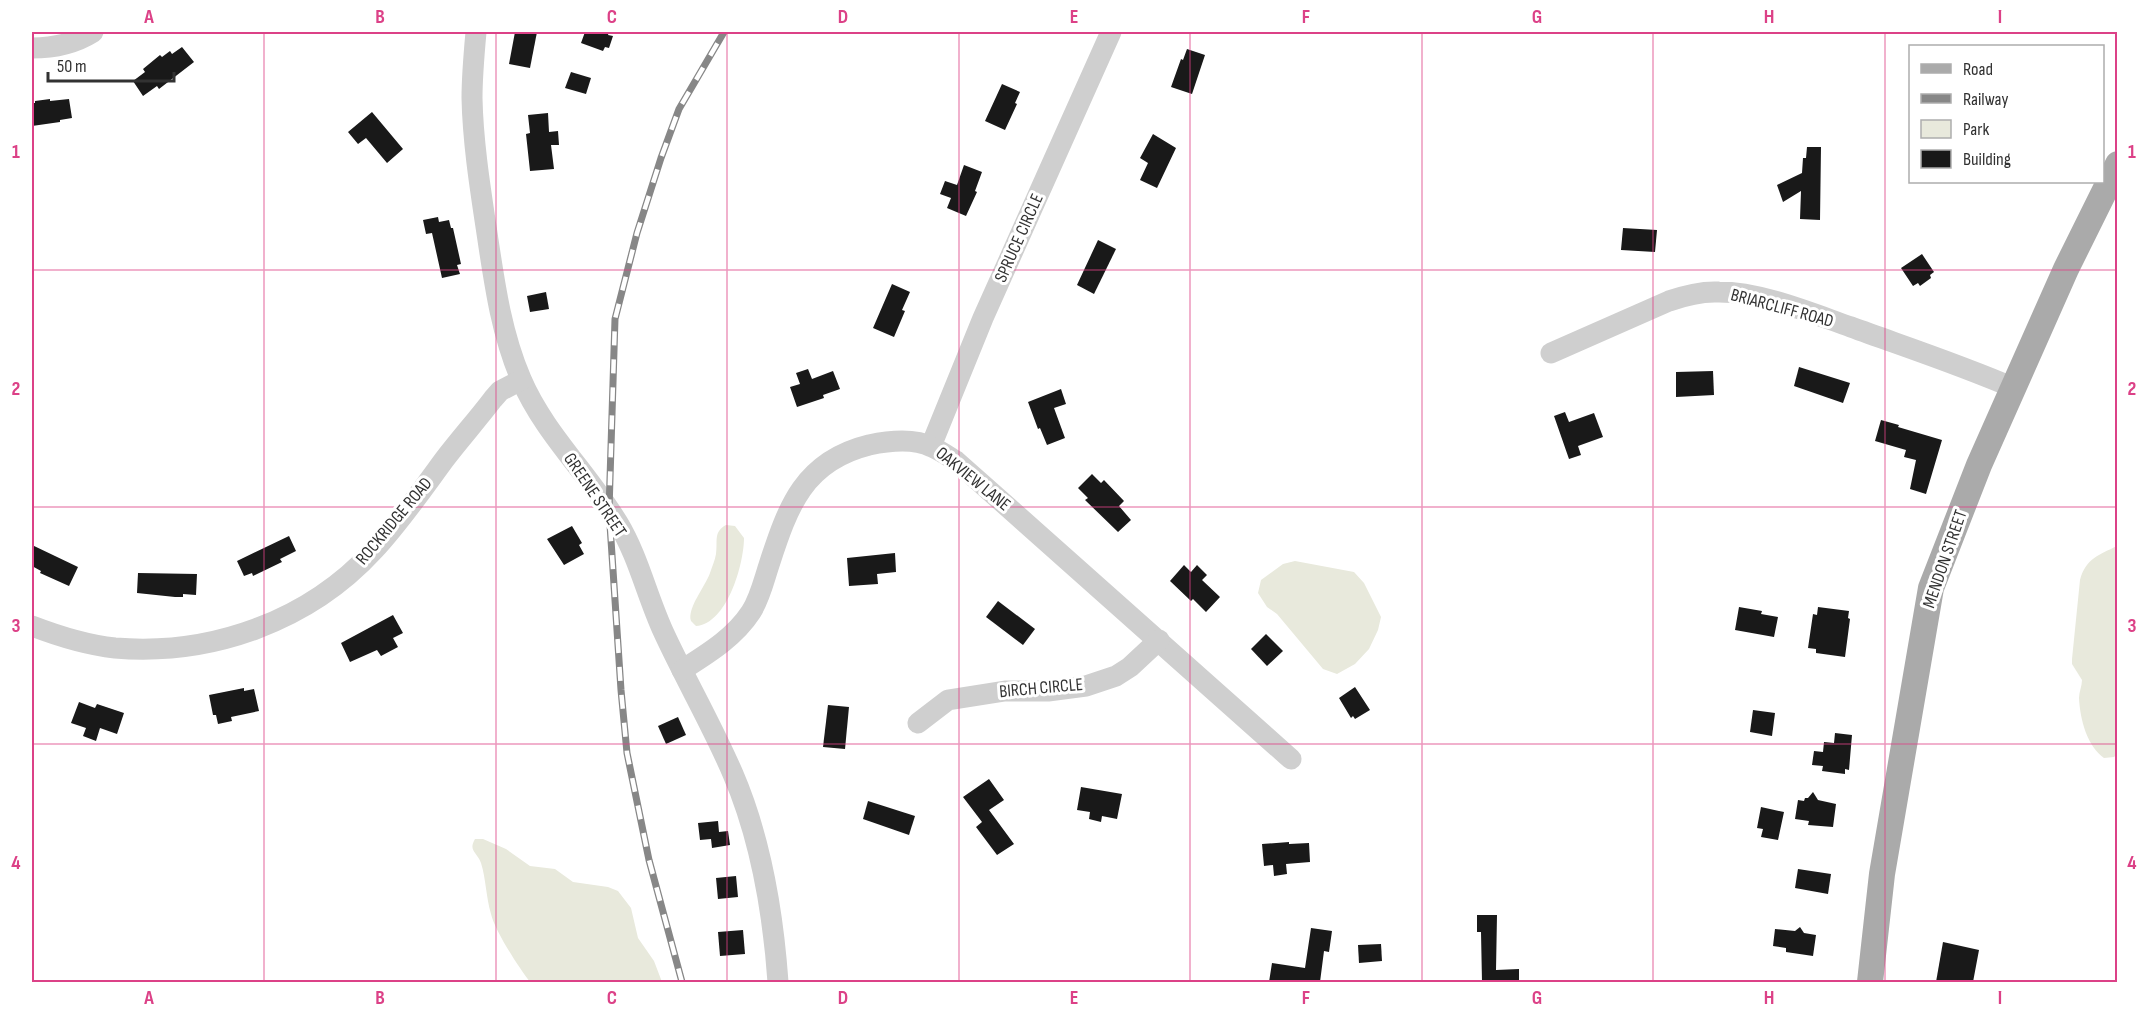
<svg xmlns="http://www.w3.org/2000/svg" width="2149" height="1014" viewBox="0 0 2149 1014" font-family="'Sofia Sans Condensed',sans-serif">
  <style>
    .green { fill: #e8e9dc }
    .building { fill: #191919 }
    .lines { fill: none; stroke-linecap: round; stroke-linejoin: round }
    .minor { stroke: #cfcfcf; stroke-width: 21 }
    .major { stroke: #aaa; stroke-width: 26 }
    .rail-casing { stroke: #878787; stroke-width: 7 }
    .rail { stroke: #fff; stroke-width: 4.5; stroke-dasharray: 14; stroke-linecap: butt }
    .grid { fill: none; stroke: #dc4187; stroke-width: 1.5; stroke-opacity: 0.55 }
    .labels { text-anchor: middle; dominant-baseline: central; stroke-width: 6; stroke-linejoin: round; paint-order: stroke }
    .street-label { font-size: 18px; fill: #323232; stroke: #fff }
    .neatline { fill: none; stroke: #dc4187; stroke-width: 2 }
    .grid-label { font-size: 20px; text-anchor: middle; font-weight: bold; fill: #dc4187 }
  </style>
  <rect width="100%" height="100%" fill="#fff"/>
  <g class="green">
    <path d="M726,525L735,526L744,538C744,564 727,624 696,626L691,621C687,608 705,587 710,573C712,567 715,560 716,554C718,541 713,532 726,525Z"/>
    <path d="M2117,546V754L2114,757L2104,758C2087,746 2080,719 2079,698C2079,692 2082,686 2082,680L2072,664V659L2080,580C2086,558 2099,555 2117,546Z"/>
    <polygon points="1295,561 1354,572 1364,583 1381,617 1378,630 1369,649 1355,664 1337,674 1323,669 1277,614 1267,607 1258,593 1261,580 1283,564"/>
    <path d="M475,839H483L506,849L530,866L555,869L573,882L608,887L618,891L631,908L638,938L654,961L662,982H530C519,968 495,931 491,914C486,897 486,879 481,863C477,852 468,851 475,839Z"/>
  </g>
  <g class="building">
    <polygon points="515,32 537,32 530,68 509,64"/>
    <polygon points="585,32 609,32 608,35 613,36 609,48 605,47 603,51 581,43"/>
    <polygon points="182,47 194,62 159,89 157,86 143,96 133,81 145,72 143,69 160,55 162,57 170,51 172,54"/>
    <polygon points="1187,49 1205,55 1192,94 1171,87 1181,59 1183,60"/>
    <polygon points="571,72 591,78 586,94 565,88"/>
    <polygon points="1002,84 1020,92 1015,103 1017,104 1005,130 985,121"/>
    <polygon points="50,99 50,101 69,99 72,118 60,120 60,122 32,126 32,103 35,103 35,101"/>
    <polygon points="372,112 403,149 387,163 366,138 358,144 348,132"/>
    <polygon points="548,113 549,132 558,131 559,145 551,145 554,169 530,171 526,134 530,133 528,115"/>
    <polygon points="1153,134 1176,148 1157,188 1140,180 1148,163 1140,158"/>
    <polygon points="1807,147 1821,147 1820,220 1800,219 1801,191 1783,202 1777,185 1802,173 1803,158 1806,158"/>
    <polygon points="964,165 982,172 975,191 977,192 966,216 947,208 951,198 940,194 945,181 957,185"/>
    <polygon points="438,217 439,222 449,220 451,228 453,228 461,264 457,265 460,274 442,278 432,233 426,234 423,220"/>
    <polygon points="1623,228 1657,230 1655,252 1621,250"/>
    <polygon points="1098,240 1116,249 1094,294 1077,285"/>
    <polygon points="1922,254 1934,272 1930,275 1931,278 1920,286 1918,283 1913,286 1901,268"/>
    <polygon points="892,284 910,292 902,310 905,311 894,337 873,328"/>
    <polygon points="546,292 549,309 530,312 527,296"/>
    <polygon points="1799,367 1850,383 1843,403 1794,386"/>
    <polygon points="808,369 812,379 833,371 840,389 823,395 824,398 797,407 790,387 800,384 796,373"/>
    <polygon points="1713,371 1714,395 1676,397 1676,372"/>
    <polygon points="1061,389 1066,404 1054,408 1065,438 1047,445 1040,428 1038,429 1028,402"/>
    <polygon points="1565,412 1569,422 1594,413 1603,437 1578,446 1581,455 1569,459 1554,416"/>
    <polygon points="1881,420 1899,425 1898,427 1942,440 1926,494 1910,489 1916,460 1904,457 1906,450 1875,441"/>
    <polygon points="1092,474 1101,483 1104,480 1124,501 1119,506 1131,520 1118,532 1085,500 1088,498 1078,488"/>
    <polygon points="572,526 582,543 579,545 584,554 564,565 547,539"/>
    <polygon points="289,536 296,551 280,559 282,562 253,576 252,573 244,576 237,561"/>
    <polygon points="32,545 78,567 69,586 40,573 41,571 32,566"/>
    <polygon points="895,553 896,572 877,574 878,584 849,586 847,558"/>
    <polygon points="1184,565 1191,572 1197,565 1207,575 1202,580 1220,597 1206,612 1193,599 1191,601 1170,581"/>
    <polygon points="138,573 197,574 196,595 183,594 183,597 175,597 137,593"/>
    <polygon points="998,601 1035,629 1023,645 986,617"/>
    <polygon points="1739,607 1762,611 1761,614 1778,617 1774,637 1735,630"/>
    <polygon points="1818,607 1849,611 1848,618 1850,619 1845,657 1816,653 1816,649 1808,648 1813,614 1817,615"/>
    <polygon points="393,615 403,633 393,638 398,647 381,656 377,650 350,662 341,643"/>
    <polygon points="1266,634 1283,651 1267,666 1251,649"/>
    <polygon points="1355,687 1370,710 1355,719 1353,716 1351,718 1339,698"/>
    <polygon points="244,688 244,691 254,689 259,711 231,717 232,721 218,724 216,715 213,715 209,695"/>
    <polygon points="79,702 95,708 97,704 124,713 117,734 100,728 96,741 83,736 86,728 71,723"/>
    <polygon points="828,705 849,707 845,749 823,747"/>
    <polygon points="1753,710 1775,713 1772,736 1750,732"/>
    <polygon points="678,717 686,735 666,744 658,726"/>
    <polygon points="1835,733 1852,735 1849,770 1845,769 1845,774 1822,771 1823,766 1812,765 1814,751 1823,752 1824,742 1834,743"/>
    <polygon points="989,779 1004,800 989,810 1014,844 997,855 976,827 982,822 963,797"/>
    <polygon points="1081,787 1122,794 1117,819 1102,816 1101,822 1089,819 1090,812 1077,810"/>
    <polygon points="1813,792 1818,800 1836,804 1833,827 1808,825 1809,821 1795,819 1798,800 1804,801 1805,798 1808,798"/>
    <polygon points="868,801 915,816 909,835 863,819"/>
    <polygon points="1761,807 1784,812 1778,840 1761,837 1763,829 1757,828"/>
    <polygon points="718,821 719,832 728,831 730,845 712,848 711,839 700,840 698,823"/>
    <polygon points="1289,842 1289,844 1309,843 1310,862 1286,864 1287,874 1274,876 1273,865 1264,866 1262,844"/>
    <polygon points="1798,869 1831,874 1828,894 1795,888"/>
    <polygon points="736,876 738,897 718,899 716,878"/>
    <polygon points="1477,915 1497,915 1496,970 1519,969 1519,982 1482,982 1481,932 1477,932"/>
    <polygon points="1800,927 1804,933 1816,935 1813,956 1786,952 1786,948 1773,946 1775,929 1795,931"/>
    <polygon points="1311,928 1332,931 1329,952 1324,951 1320,982 1269,982 1272,963 1305,968"/>
    <polygon points="743,930 745,954 720,956 718,932"/>
    <polygon points="1943,942 1979,950 1973,982 1936,982"/>
    <polygon points="1381,944 1382,961 1359,963 1358,945"/>
  </g>
  <g class="lines">
    <g class="minor">
      <path d="M476,32C474,54 472,76 472,98C473,145 481,193 488,240C495,287 502,335 521,379C544,433 588,473 618,523C638,556 647,596 663,631C685,679 712,725 733,774C761,839 773,912 778,982"/>
      <path d="M32,48C54,48 74,44 93,32"/>
      <path d="M1551,353L1669,301C1686,295 1701,291 1719,292C1761,292 1811,313 1851,327C1906,347 1961,365 2014,388"/>
      <polyline points="931,446 983,318 1111,32"/>
      <path d="M32,626C58,636 87,645 115,648C212,656 309,621 374,550C400,522 422,490 444,460C460,439 477,420 493,399L500,391L521,380"/>
      <path d="M682,670C707,654 734,638 751,612C760,598 764,580 769,565C788,506 804,461 869,445C888,441 914,438 932,447C941,451 948,456 956,461L1291,759"/>
      <polyline points="918,723 948,700 1005,691 1048,691 1086,686 1116,676 1130,667 1159,640"/>
    </g>
    <polyline class="major" points="1870,982 1882,874 1931,588 1979,465 2066,269 2118,164"/>
    <g class="rail-casing">
      <polyline id="rail" points="682,982 649,860 627,753 621,690 609,510 615,319 637,233 661,158 679,109 724,32"/>
    </g>
    <use href="#rail" class="rail"/>
  </g>
  <path class="grid" d="M264,32V982M496,32V982M727,32V982M959,32V982M1190,32V982M1422,32V982M1653,32V982M1885,32V982M32,270H2118M32,507H2118M32,744H2118"/>
  <g class="labels">
    <g class="street-label">
      <text transform="translate(1019 238) rotate(-66)">SPRUCE CIRCLE</text>
      <text transform="translate(1782 308) rotate(15)">BRIARCLIFF ROAD</text>
      <text transform="translate(973 479) rotate(39)">OAKVIEW LANE</text>
      <text transform="translate(595 495) rotate(56)">GREENE STREET</text>
      <text transform="translate(394 521) rotate(-50)">ROCKRIDGE ROAD</text>
      <text transform="translate(1945 559) rotate(-71)">MENDON STREET</text>
      <text transform="translate(1041 688) rotate(-5)">BIRCH CIRCLE</text>
    </g>
  </g>
  <rect width="2149" height="1014" fill="none" stroke="#ffffff" stroke-width="66"/>
  <rect x="1909" y="45" width="195" height="138" fill="#ffffff" stroke="#adadad" stroke-width="1.5"/>
  <rect x="1921" y="64" width="30" height="9" fill="#aaaaaa" stroke="#adadad" stroke-width="1.5"/>
  <text x="1963" y="75" font-size="18" fill="#323232">Road</text>
  <rect x="1921" y="94" width="30" height="9" fill="#878787" stroke="#adadad" stroke-width="1.5"/>
  <text x="1963" y="105" font-size="18" fill="#323232">Railway</text>
  <rect x="1921" y="120" width="30" height="18" fill="#e8e9dc" stroke="#adadad" stroke-width="1.5"/>
  <text x="1963" y="135" font-size="18" fill="#323232">Park</text>
  <rect x="1921" y="150" width="30" height="18" fill="#191919" stroke="#adadad" stroke-width="1.5"/>
  <text x="1963" y="165" font-size="18" fill="#323232">Building</text>
  <path d="M48 72v9h126v-9" fill="none" stroke="#323232" stroke-width="3"/>
  <text x="57" y="72" font-size="18" fill="#323232" stroke="#ffffff" stroke-width="4.5" paint-order="stroke">50 m</text>
  <rect x="33" y="33" width="2083" height="948" class="neatline"/>
  <g class="grid-label">
    <text x="149" y="23">A</text>
    <text x="380" y="23">B</text>
    <text x="612" y="23">C</text>
    <text x="843" y="23">D</text>
    <text x="1074" y="23">E</text>
    <text x="1306" y="23">F</text>
    <text x="1537" y="23">G</text>
    <text x="1769" y="23">H</text>
    <text x="2000" y="23">I</text>
    <text x="16" y="158">1</text>
    <text x="2132" y="158">1</text>
    <text x="16" y="395">2</text>
    <text x="2132" y="395">2</text>
    <text x="16" y="632">3</text>
    <text x="2132" y="632">3</text>
    <text x="16" y="869">4</text>
    <text x="2132" y="869">4</text>
    <text x="149" y="1004">A</text>
    <text x="380" y="1004">B</text>
    <text x="612" y="1004">C</text>
    <text x="843" y="1004">D</text>
    <text x="1074" y="1004">E</text>
    <text x="1306" y="1004">F</text>
    <text x="1537" y="1004">G</text>
    <text x="1769" y="1004">H</text>
    <text x="2000" y="1004">I</text>
  </g>
</svg>
